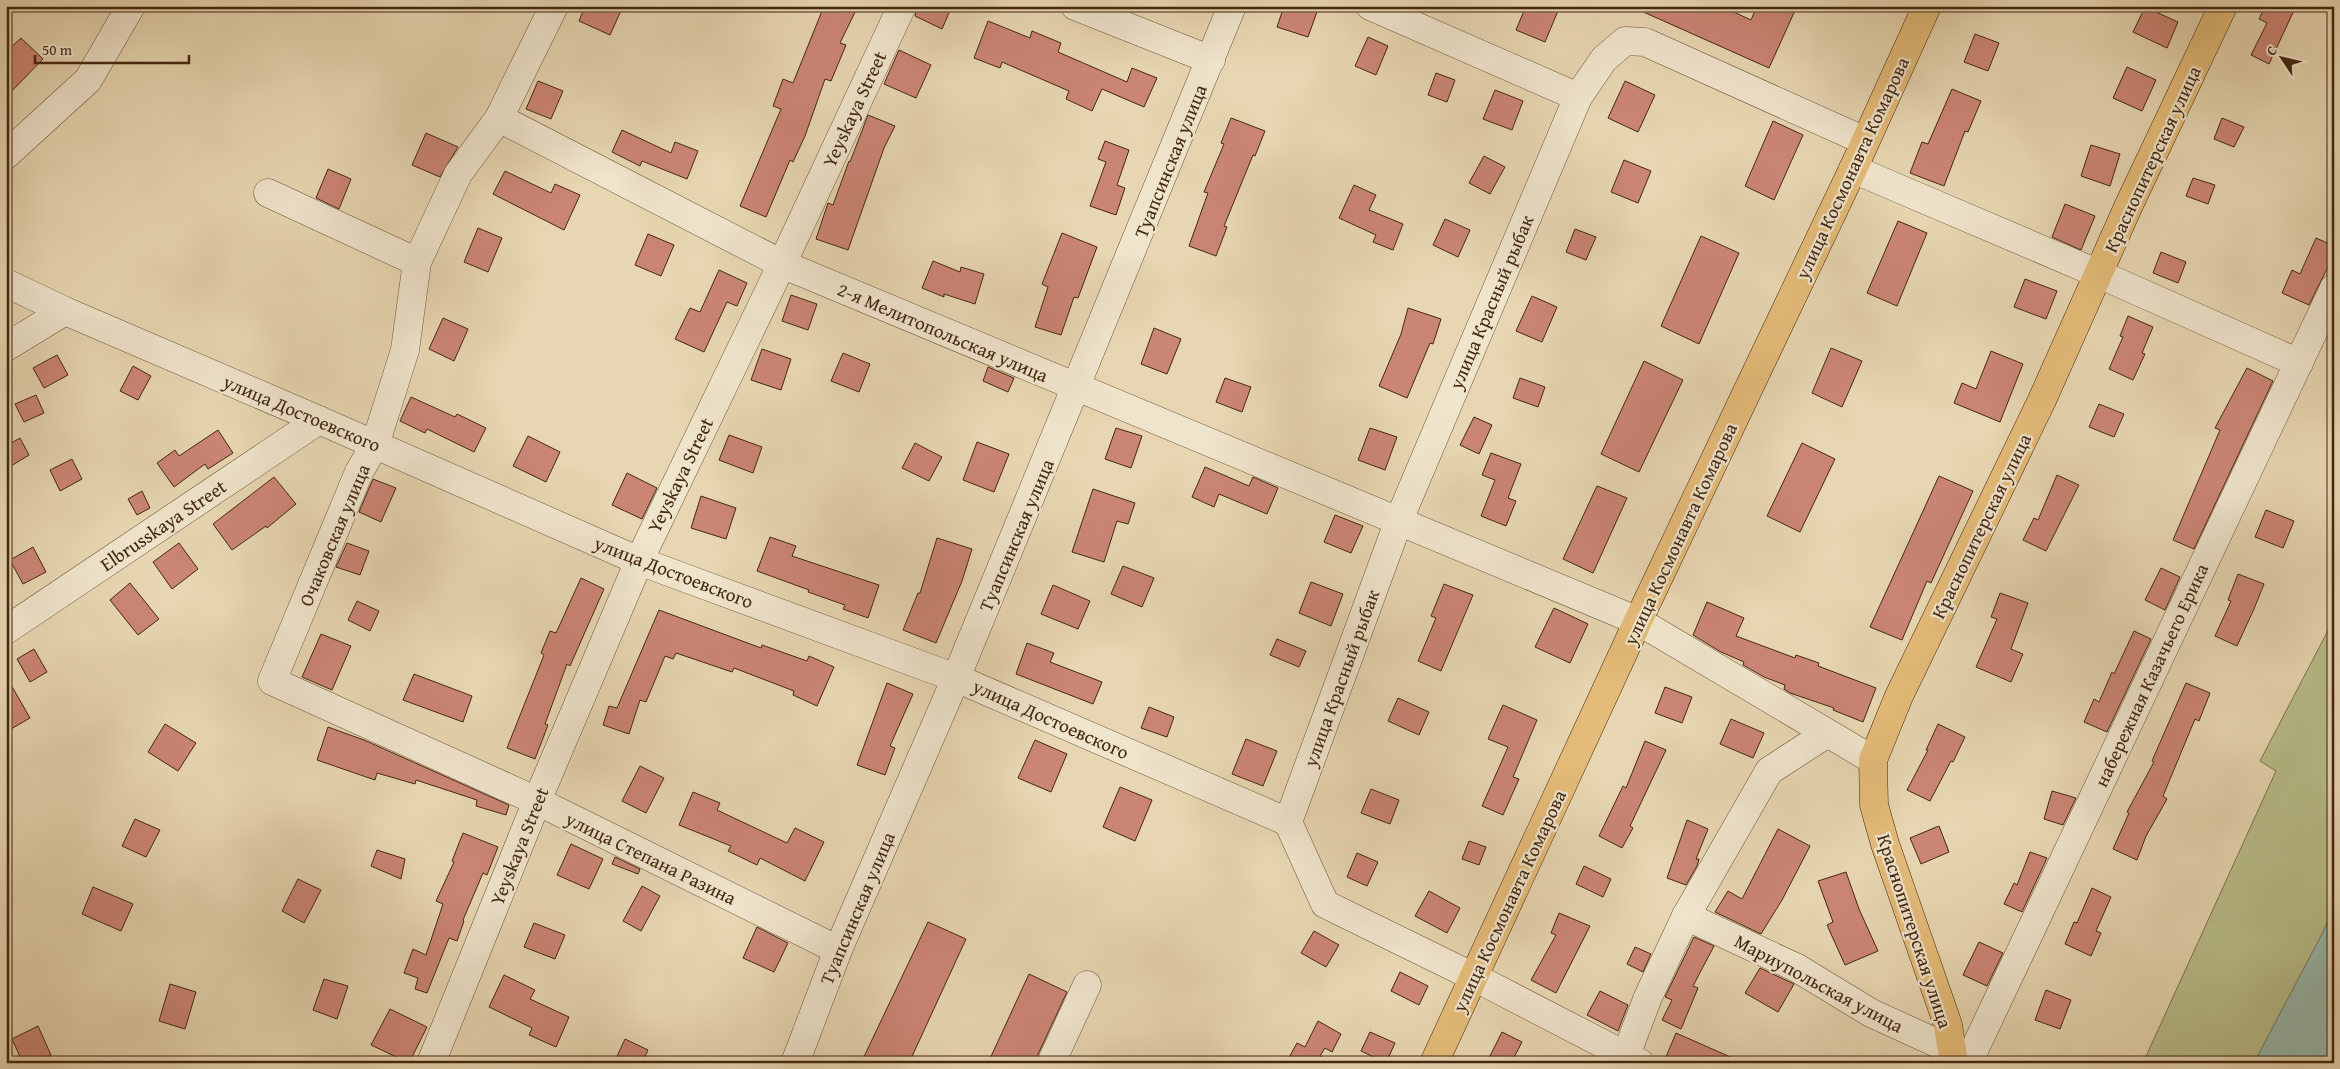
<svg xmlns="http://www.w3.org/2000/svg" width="2340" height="1069" viewBox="0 0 2340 1069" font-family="'Gentium Book Plus',serif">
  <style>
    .green { fill: #b8bd89; stroke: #7e724c }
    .water { fill: #97b9ac; stroke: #757f6e }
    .building { fill: #cb8575; stroke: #432710 }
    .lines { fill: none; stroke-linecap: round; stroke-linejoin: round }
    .minor-casing { stroke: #6c5338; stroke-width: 29 }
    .major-casing { stroke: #432710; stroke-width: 29 }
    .minor { stroke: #efe4cc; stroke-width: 28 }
    .major { stroke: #e4bb78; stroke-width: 28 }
    .labels { text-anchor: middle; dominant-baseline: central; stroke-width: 4.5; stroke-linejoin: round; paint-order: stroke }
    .street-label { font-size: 19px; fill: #432710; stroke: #efe4cc }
  </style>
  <rect width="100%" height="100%" fill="#e7d6b1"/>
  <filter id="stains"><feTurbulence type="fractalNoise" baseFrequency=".004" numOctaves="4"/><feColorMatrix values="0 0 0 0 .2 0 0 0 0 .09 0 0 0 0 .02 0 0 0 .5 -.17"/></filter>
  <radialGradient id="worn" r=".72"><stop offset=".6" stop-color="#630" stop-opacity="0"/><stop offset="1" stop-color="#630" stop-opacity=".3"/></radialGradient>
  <polygon class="green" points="2334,619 2332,760 2334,761 2334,907 2322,934 2254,1063 2143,1063 2276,771 2260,761"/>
  <polygon class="water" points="2334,907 2334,1063 2254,1063 2322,934"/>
  <g class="building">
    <polygon points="585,6 623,6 610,35 579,21"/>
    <polygon points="824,6 858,6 840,43 846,45 831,81 825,79 805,136 793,162 790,160 766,217 740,206 781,109 773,106 783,79 793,83"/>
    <polygon points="917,6 952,6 942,29 915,16"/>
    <polygon points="1284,6 1319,6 1308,37 1277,27"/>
    <polygon points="1526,6 1560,6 1545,42 1516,30"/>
    <polygon points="1630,6 1721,6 1751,20 1757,6 1797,6 1769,68"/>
    <polygon points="2265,6 2296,6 2269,64 2251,55 2267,23 2259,19"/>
    <polygon points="2145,7 2178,22 2167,48 2133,32"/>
    <polygon points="988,21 1030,38 1032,31 1061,43 1058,52 1127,82 1132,68 1157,78 1144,107 1102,89 1092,111 1066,99 1069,91 1002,62 1000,68 974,58"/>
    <polygon points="1975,34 1999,43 1988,71 1964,62"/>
    <polygon points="1368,37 1388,46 1376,75 1355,66"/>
    <polygon points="21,38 43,59 6,97 6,52"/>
    <polygon points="899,50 931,65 916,98 884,84"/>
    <polygon points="2127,67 2156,80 2142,111 2113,98"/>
    <polygon points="1436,73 1455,80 1447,102 1428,95"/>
    <polygon points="538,81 563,91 551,119 526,109"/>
    <polygon points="1625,81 1655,95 1638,132 1608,118"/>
    <polygon points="1952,89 1981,101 1968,132 1965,131 1944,186 1910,173 1922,142 1928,144"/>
    <polygon points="1495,90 1523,101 1512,130 1483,119"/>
    <polygon points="868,115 895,126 884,148 848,250 816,239 828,203 833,205 849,161 850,162"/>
    <polygon points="1231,118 1265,131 1255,156 1253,155 1224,226 1227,227 1216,256 1189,246 1208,193 1204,192 1224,144 1221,143"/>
    <polygon points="2222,118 2244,127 2234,147 2214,139"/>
    <polygon points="1773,121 1803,135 1774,200 1745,186"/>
    <polygon points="622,130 671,153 675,142 698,151 687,179 642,161 640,166 612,152"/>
    <polygon points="426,133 458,147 440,177 412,165"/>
    <polygon points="1105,141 1129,150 1117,185 1125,188 1116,215 1090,206 1106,162 1098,159"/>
    <polygon points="2091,145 2120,154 2110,186 2081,176"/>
    <polygon points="1484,156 1505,167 1490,194 1469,183"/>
    <polygon points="1624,160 1651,171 1638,203 1611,192"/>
    <polygon points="328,169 351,179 339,209 316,198"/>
    <polygon points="505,171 551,193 555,184 580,195 564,230 493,194"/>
    <polygon points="2193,178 2215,185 2208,204 2186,196"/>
    <polygon points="1354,185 1376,195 1369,210 1403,224 1393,250 1373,242 1376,235 1339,218"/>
    <polygon points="2065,204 2095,216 2081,250 2052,237"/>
    <polygon points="1445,219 1470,230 1458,257 1433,245"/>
    <polygon points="1898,221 1927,233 1897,306 1867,293"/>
    <polygon points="478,228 502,238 488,272 464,262"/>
    <polygon points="1575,229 1596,237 1586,260 1566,252"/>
    <polygon points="1062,233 1097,247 1078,298 1074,297 1061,335 1035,327 1048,287 1042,284"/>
    <polygon points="648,234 674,245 661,276 635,265"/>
    <polygon points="1701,236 1739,253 1699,344 1661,326"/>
    <polygon points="2316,238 2334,246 2334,255 2309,305 2282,293 2292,270 2300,274"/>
    <polygon points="2161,252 2186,262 2178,283 2153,273"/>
    <polygon points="933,261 960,272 961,267 984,274 975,304 944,294 944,297 922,288"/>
    <polygon points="719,270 747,283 737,306 727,302 704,352 675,339 690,308 700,312"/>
    <polygon points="2025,279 2057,291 2046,319 2014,307"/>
    <polygon points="791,295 817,304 808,330 782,321"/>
    <polygon points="1532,296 1557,307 1542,342 1516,331"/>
    <polygon points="1408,308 1441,319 1433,344 1430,343 1407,398 1379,386 1401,334"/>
    <polygon points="2128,316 2153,327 2142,353 2145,354 2133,380 2109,369 2123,337 2120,336"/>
    <polygon points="443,318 468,329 454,361 429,349"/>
    <polygon points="1154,328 1181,339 1167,374 1141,364"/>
    <polygon points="1831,348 1862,361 1842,407 1812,393"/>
    <polygon points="762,349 791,359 781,390 751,380"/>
    <polygon points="1991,351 2023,364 2000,422 1954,403 1962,383 1976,389"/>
    <polygon points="843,353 870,364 859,392 831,381"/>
    <polygon points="57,355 68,375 44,388 33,368"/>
    <polygon points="1644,361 1683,380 1639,472 1601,454"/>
    <polygon points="133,366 151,376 138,400 120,391"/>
    <polygon points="988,367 1014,378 1008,392 983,381"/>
    <polygon points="2247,368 2273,381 2194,549 2173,540 2220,430 2215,428"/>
    <polygon points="1225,378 1251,387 1242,412 1216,402"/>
    <polygon points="1520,378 1545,387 1538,407 1513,398"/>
    <polygon points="36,395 44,413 24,422 15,404"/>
    <polygon points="411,397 455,417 457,414 486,428 474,452 427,429 425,433 400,421"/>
    <polygon points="2099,404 2124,414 2114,437 2089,427"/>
    <polygon points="1474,417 1492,425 1479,454 1460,445"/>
    <polygon points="1116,428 1142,436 1131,468 1105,459"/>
    <polygon points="1370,428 1397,437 1385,470 1358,460"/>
    <polygon points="218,430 233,453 208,469 205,464 174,487 157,463 175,450 179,456"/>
    <polygon points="729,435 762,447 753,473 719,460"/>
    <polygon points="528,436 560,452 546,482 513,466"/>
    <polygon points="20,438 29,455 6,469 6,446"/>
    <polygon points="977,442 1009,454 994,492 963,480"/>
    <polygon points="915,443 942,457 929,481 902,468"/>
    <polygon points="1802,443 1835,459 1800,532 1767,516"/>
    <polygon points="1491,453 1521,464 1508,498 1516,501 1506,526 1481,516 1495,480 1482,475"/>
    <polygon points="72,459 82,479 60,491 50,470"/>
    <polygon points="1205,467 1249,486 1253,477 1278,488 1267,514 1219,494 1214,507 1192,497"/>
    <polygon points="627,473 657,488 642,519 612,505"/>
    <polygon points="2057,475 2079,485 2046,551 2023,540 2034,518 2038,520"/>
    <polygon points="1939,476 1973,491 1931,583 1927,581 1902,640 1870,627"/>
    <polygon points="274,477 296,504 267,528 266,526 232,550 213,524"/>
    <polygon points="373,479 396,488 381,522 359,512"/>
    <polygon points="1597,486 1627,498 1593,573 1563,559"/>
    <polygon points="1093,489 1135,503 1128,524 1117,521 1104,562 1072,552"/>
    <polygon points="142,491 150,508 137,515 128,499"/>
    <polygon points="701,496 736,508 726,539 691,528"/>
    <polygon points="2266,510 2294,521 2283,548 2255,537"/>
    <polygon points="1335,515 1363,526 1351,553 1324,542"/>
    <polygon points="770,537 796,546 792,556 879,585 868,618 843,609 845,605 808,592 809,590 757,571"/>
    <polygon points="937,538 972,549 962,581 936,643 903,630 918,593 920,593"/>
    <polygon points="179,543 198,569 172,589 153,562"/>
    <polygon points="347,543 369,551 360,575 336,567"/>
    <polygon points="33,547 46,572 23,584 10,560"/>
    <polygon points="1123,566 1154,578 1142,607 1111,594"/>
    <polygon points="2161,568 2180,577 2165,610 2145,600"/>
    <polygon points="2238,574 2264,584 2254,609 2237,646 2215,636 2231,601 2228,600"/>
    <polygon points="581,578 604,589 570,666 567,664 545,724 548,725 535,759 507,748 544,655 541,653 550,631 556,633"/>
    <polygon points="1311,582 1343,594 1331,626 1299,613"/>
    <polygon points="130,583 159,619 138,635 110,600"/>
    <polygon points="1444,584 1473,595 1441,671 1418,661 1436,618 1431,616"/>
    <polygon points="1053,585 1090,601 1078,629 1041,614"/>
    <polygon points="2000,593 2028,603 2011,649 2023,654 2011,682 1976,667 1997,619 1991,617"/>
    <polygon points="357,601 379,611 370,631 348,620"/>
    <polygon points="1707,602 1744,618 1736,636 1795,658 1796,655 1819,663 1818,666 1876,688 1863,722 1833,710 1834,708 1790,693 1784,689 1785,685 1764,677 1743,665 1744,662 1721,652 1693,635"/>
    <polygon points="1554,608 1588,624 1570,663 1535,647"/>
    <polygon points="659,610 761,648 762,645 807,661 809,656 834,667 817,706 793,695 794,691 734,668 732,672 676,653 673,659 665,656 646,702 640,700 629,734 603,725 609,706 617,708"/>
    <polygon points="2134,631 2151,639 2107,732 2084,722 2094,699 2099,702 2112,672 2114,674"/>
    <polygon points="321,634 351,646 332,690 302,677"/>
    <polygon points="1277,639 1306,651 1299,667 1270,655"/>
    <polygon points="1027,643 1054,653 1050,662 1102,682 1093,704 1016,674"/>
    <polygon points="34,649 47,672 30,682 17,659"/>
    <polygon points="414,674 472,696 463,722 403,700"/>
    <polygon points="6,676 30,718 6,732"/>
    <polygon points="887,683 913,694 890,746 895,748 885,775 857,765"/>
    <polygon points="2186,683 2210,693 2199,721 2195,719 2163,796 2167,799 2146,836 2137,860 2113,849 2129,813 2127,812 2154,762 2152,761"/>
    <polygon points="1665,687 1692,697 1682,723 1655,713"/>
    <polygon points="1398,698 1429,712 1419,735 1388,721"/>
    <polygon points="1503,705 1537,720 1513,777 1519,779 1503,815 1482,806 1508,747 1488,739"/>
    <polygon points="1149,707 1174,717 1167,737 1141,728"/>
    <polygon points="1731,719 1764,733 1753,758 1720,744"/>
    <polygon points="165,724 196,743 178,771 148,752"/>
    <polygon points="1938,724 1965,737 1953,762 1951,761 1930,801 1907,790 1928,750 1926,750"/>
    <polygon points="328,727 364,740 509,805 506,815 476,806 477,800 416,780 415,784 377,773 375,780 317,760"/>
    <polygon points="1246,739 1277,751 1263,786 1232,774"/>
    <polygon points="1035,740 1067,754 1051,792 1018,778"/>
    <polygon points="1645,741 1666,750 1630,826 1633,828 1622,848 1599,836 1623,786 1626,788"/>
    <polygon points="640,766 664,778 646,813 622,801"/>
    <polygon points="1120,787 1152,800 1135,841 1103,827"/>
    <polygon points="1371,789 1399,800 1390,824 1361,813"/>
    <polygon points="2052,791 2076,798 2063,825 2044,819"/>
    <polygon points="693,792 720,803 717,810 787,843 795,828 824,842 805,881 760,858 757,865 728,851 731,846 679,825"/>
    <polygon points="135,819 160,830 146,857 122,846"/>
    <polygon points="1687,820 1708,829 1696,859 1699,859 1697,866 1686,885 1667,878"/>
    <polygon points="1939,826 1949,852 1921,864 1910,838"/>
    <polygon points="1778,829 1810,846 1782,900 1761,934 1715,912 1728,891 1742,899"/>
    <polygon points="463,833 498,847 487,875 483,873 463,920 464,921 457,941 449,938 427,993 415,989 418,978 404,973 413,949 426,955 443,904 436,901 454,862 452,861"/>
    <polygon points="1469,841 1486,847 1479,865 1462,859"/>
    <polygon points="571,844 603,859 589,889 557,875"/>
    <polygon points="377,850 405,859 401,879 371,866"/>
    <polygon points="2030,852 2047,858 2022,912 2004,904 2014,883 2017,885"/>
    <polygon points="1357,853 1378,862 1367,886 1347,877"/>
    <polygon points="615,857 640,869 638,874 612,864"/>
    <polygon points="1584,866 1611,879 1603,897 1576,884"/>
    <polygon points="1846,872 1859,909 1878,951 1845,965 1827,925 1833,922 1818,881"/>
    <polygon points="298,879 321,890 304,923 282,911"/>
    <polygon points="642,886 660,896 641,931 623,921"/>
    <polygon points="93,887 133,904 121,931 82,914"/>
    <polygon points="2092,888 2111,897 2096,931 2101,933 2091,956 2065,944 2074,922 2077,923"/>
    <polygon points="1429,891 1460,908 1447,933 1415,916"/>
    <polygon points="1559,913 1590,926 1556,993 1531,980 1556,935 1551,933"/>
    <polygon points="928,922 966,939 909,1063 861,1063"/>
    <polygon points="534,923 565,935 555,959 524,947"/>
    <polygon points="757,927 788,943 774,972 743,958"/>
    <polygon points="1314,931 1339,945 1326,967 1301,953"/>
    <polygon points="1694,937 1714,946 1693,986 1698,988 1681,1029 1662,1020 1672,1000 1665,997"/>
    <polygon points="1979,942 2003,953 1987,986 1963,975"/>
    <polygon points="1635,947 1651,954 1643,972 1627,964"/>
    <polygon points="1760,968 1794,984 1778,1012 1745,993"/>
    <polygon points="1400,972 1428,986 1419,1005 1391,991"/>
    <polygon points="1029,974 1067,992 1034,1063 988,1063"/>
    <polygon points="504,975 535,990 530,999 569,1017 556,1047 529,1035 532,1028 489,1007"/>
    <polygon points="324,979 348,986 337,1019 313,1010"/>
    <polygon points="170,984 196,992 185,1029 159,1021"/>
    <polygon points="2046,990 2071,1000 2060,1029 2035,1020"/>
    <polygon points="1600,991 1628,1005 1618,1031 1587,1015"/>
    <polygon points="390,1009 427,1027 409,1063 371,1045"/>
    <polygon points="1318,1021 1341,1034 1332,1052 1325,1048 1320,1056 1333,1063 1286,1063 1297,1043 1305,1047"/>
    <polygon points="38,1026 51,1055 35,1063 23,1063 12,1039"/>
    <polygon points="1370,1032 1395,1043 1386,1063 1361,1051"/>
    <polygon points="1502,1032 1522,1042 1511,1063 1497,1063 1489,1058"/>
    <polygon points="1676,1033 1744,1063 1678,1063 1666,1057"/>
    <polygon points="625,1039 648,1050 642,1063 614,1063"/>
  </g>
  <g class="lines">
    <g class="minor-casing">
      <g id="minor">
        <polyline points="554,6 499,118 458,174 417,262 405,350 375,445 359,472 272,681 537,801 838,950"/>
        <polyline points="1075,6 1211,60"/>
        <polyline points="1370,6 1578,97"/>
        <polyline points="499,118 782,264 1638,621 1873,760"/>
        <polyline points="6,155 88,80 131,6"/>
        <polyline points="1853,169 2099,274 2299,363"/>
        <polyline points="268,193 417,262"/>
        <polyline points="6,283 65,311 319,420 639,561 956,678 1288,822"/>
        <polyline points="6,347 65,311"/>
        <polyline points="6,630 319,420"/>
        <polyline points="1288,822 1399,520 1578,97 1604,59 1625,41 1645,42 1865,141"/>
        <polyline points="1288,822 1325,904 1474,977 1640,1063"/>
        <polyline points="1686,916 1797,968 1871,1013 1952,1050"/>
        <polyline points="1626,1055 1648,997 1686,916 1769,771 1826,734"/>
        <polyline points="431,1063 537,801 639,561 782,264 902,6"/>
        <polyline points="795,1063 838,950 956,678 1232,6"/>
        <polyline points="1051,1063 1087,985"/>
        <polyline points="1968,1063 2334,288"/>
      </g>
    </g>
    <g class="major-casing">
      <g id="major">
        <polyline points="1434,1063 1638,621 1853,169 1927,6"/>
        <polyline points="1954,1063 1948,1025 1885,844 1874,805 1873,760 1899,696 2042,400 2128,207 2223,6"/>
      </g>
    </g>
    <use href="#minor" class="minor"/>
    <use href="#major" class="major"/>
  </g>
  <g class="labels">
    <g class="street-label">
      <text transform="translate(854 109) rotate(-65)">Yeyskaya Street</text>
      <text transform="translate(2152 159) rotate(-65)">Краснопитерская улица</text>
      <text transform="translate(1170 161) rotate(-68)">Туапсинская улица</text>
      <text transform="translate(1852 168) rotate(-65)">улица Космонавта Комарова</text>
      <text transform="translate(1491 302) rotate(-67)">улица Красный рыбак</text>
      <text transform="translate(943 332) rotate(23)">2-я Мелитопольская улица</text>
      <text transform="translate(302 413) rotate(23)">улица Достоевского</text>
      <text transform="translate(680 475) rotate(-64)">Yeyskaya Street</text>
      <text transform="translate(163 525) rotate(-34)">Elbrusskaya Street</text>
      <text transform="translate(1981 526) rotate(-64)">Краснопитерская улица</text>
      <text transform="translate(1680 534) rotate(-65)">улица Космонавта Комарова</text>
      <text transform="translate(334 535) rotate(-67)">Очаковская улица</text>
      <text transform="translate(1016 535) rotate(-67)">Туапсинская улица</text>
      <text transform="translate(674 572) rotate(21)">улица Достоевского</text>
      <text transform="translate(2151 675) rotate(-65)">набережная Казачьего Ерика</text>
      <text transform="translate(1341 678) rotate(-70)">улица Красный рыбак</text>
      <text transform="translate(1051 719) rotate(24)">улица Достоевского</text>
      <text transform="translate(519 846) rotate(-68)">Yeyskaya Street</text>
      <text transform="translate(651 858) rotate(26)">улица Степана Разина</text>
      <text transform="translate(1509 901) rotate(-65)">улица Космонавта Комарова</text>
      <text transform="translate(857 908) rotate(-67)">Туапсинская улица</text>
      <text transform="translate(1915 931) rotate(72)">Краснопитерская улица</text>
      <text transform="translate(1819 983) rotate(28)">Мариупольская улица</text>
    </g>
  </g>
  <rect width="2340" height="1069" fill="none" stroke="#e7d6b1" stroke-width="25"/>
  <rect x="8" y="8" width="2325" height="1054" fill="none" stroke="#432710" stroke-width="2.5"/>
  <rect x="12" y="12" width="2315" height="1044" fill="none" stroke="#432710"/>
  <g transform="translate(2282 58) rotate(305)" stroke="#efe4cc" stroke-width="4" paint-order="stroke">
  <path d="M0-4L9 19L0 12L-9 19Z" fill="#432710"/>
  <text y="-8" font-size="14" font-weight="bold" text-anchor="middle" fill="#432710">С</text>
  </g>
  <path d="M35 55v8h154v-8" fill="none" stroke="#432710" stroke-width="2.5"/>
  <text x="42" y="55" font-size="15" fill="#432710" stroke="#efe4cc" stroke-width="4" paint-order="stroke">50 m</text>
  <rect width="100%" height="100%" filter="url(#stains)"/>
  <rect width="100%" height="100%" fill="url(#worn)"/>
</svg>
